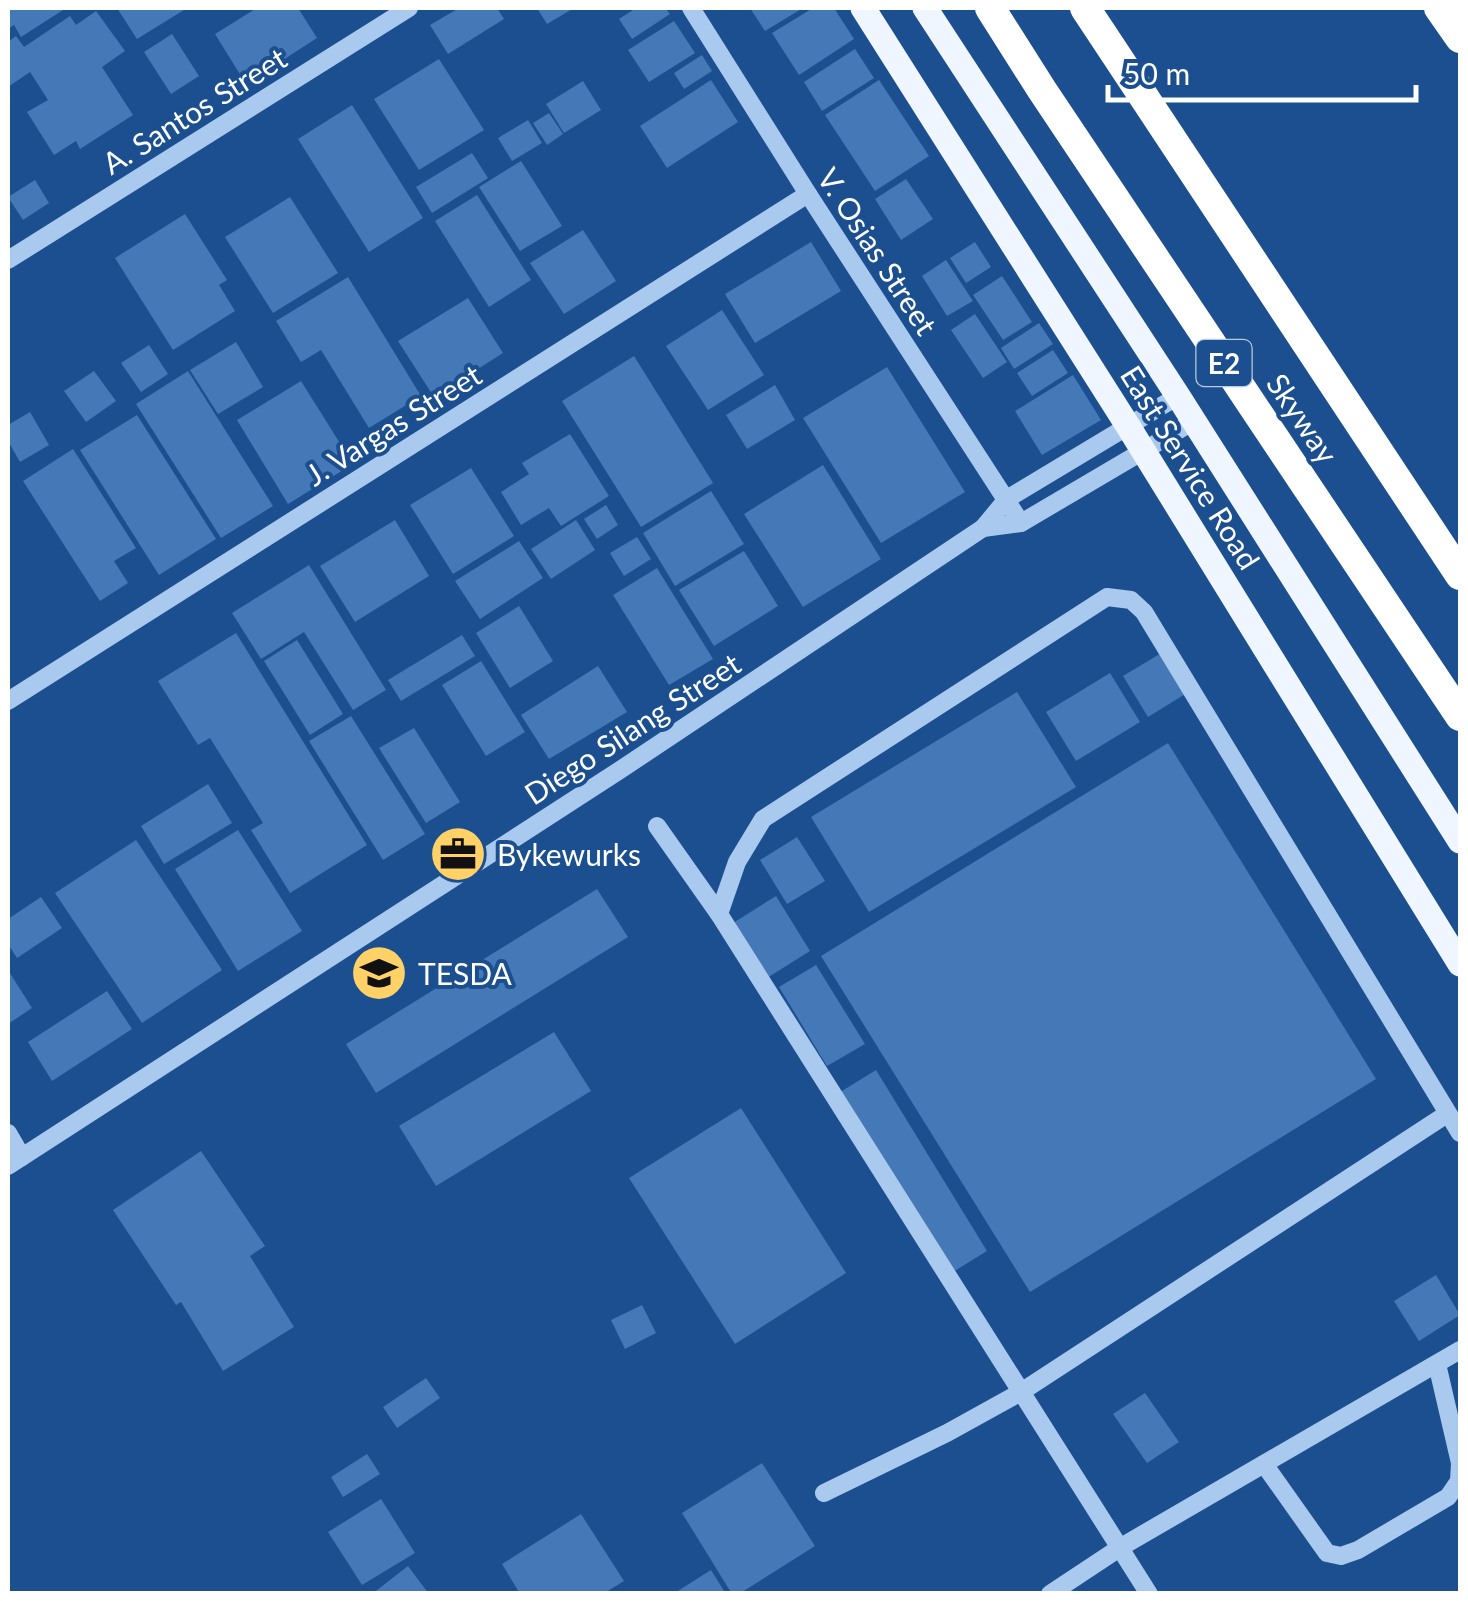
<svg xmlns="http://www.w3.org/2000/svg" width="1468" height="1601" viewBox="0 0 1468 1601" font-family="Lato,sans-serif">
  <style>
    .building { fill: #4478b7 }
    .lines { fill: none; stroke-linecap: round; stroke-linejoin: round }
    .minor { stroke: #a9c9ee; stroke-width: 18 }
    .major { stroke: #f0f6ff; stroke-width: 25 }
    .highway { stroke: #fff; stroke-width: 30 }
    .labels { text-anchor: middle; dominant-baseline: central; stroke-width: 8; stroke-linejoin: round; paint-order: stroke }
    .shield { fill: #1b4f8f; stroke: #bbcadd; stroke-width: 2.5 }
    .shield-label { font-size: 28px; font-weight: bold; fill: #fff }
    .street-label { font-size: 30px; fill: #fff; stroke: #1b4f8f }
    .poi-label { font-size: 30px; fill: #fff; stroke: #1b4f8f; text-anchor: start }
  </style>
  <rect width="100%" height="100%" fill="#1b4f8f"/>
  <g class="building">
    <polygon points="8,8 61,8 63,10 21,37 14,25 8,29"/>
    <polygon points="117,8 182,8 184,10 137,39"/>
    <polygon points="257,8 298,8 317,38 246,84 215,34"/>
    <polygon points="459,8 497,8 504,19 448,54 430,25"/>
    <polygon points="537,8 574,8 547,24"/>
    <polygon points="636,8 665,8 670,14 632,39 619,19"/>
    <polygon points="750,8 803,8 765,31"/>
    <polygon points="813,8 834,8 854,39 799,75 772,33"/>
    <polygon points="96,11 125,51 102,67 133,115 80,149 76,141 54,155 27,112 48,100 30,72 8,87 8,42 16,36 24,47 70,16 76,25"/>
    <polygon points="674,21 695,53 649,82 628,50"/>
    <polygon points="172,34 199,76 171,94 144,52"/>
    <polygon points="855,49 874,78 822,111 804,82"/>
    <polygon points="702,55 712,71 684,89 674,73"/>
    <polygon points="439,59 484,130 419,170 374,99"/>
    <polygon points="711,80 738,122 667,168 640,126"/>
    <polygon points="879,80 929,156 875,191 825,115"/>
    <polygon points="583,81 601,110 564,133 546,104"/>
    <polygon points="352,105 423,218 369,252 298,139"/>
    <polygon points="549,113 563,134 547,145 533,123"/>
    <polygon points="528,120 542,143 512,161 498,138"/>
    <polygon points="472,153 488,178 432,213 416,187"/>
    <polygon points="521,161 562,226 520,251 479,187"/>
    <polygon points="906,179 933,219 901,240 875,199"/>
    <polygon points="35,180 49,203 23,220 8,197"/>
    <polygon points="477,195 531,280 489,307 435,221"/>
    <polygon points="290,197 338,273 273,313 225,237"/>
    <polygon points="185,214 227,280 219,285 235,311 173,350 115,258"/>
    <polygon points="583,230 616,281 564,314 530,263"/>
    <polygon points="811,242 841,291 755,343 725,294"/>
    <polygon points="975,242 991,267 966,283 950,258"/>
    <polygon points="946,260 973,301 947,316 922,276"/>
    <polygon points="1002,276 1032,322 1003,340 973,295"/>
    <polygon points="348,277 421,396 369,428 321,350 301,362 276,321"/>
    <polygon points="468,298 503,353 434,397 398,341"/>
    <polygon points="722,310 764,375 708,410 666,346"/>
    <polygon points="975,314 1007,362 983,378 951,330"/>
    <polygon points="1039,323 1053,344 1014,369 1001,348"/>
    <polygon points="236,342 263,387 218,414 190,370"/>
    <polygon points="149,345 168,374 141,392 121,363"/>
    <polygon points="1053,350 1068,373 1032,396 1017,373"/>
    <polygon points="634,356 713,483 641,527 562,401"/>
    <polygon points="887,367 965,492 881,543 803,418"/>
    <polygon points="94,371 116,401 86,422 64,391"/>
    <polygon points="188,371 273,506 221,538 136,404"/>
    <polygon points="1073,375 1101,420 1042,455 1015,411"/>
    <polygon points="301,381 353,464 288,504 237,420"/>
    <polygon points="775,385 795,420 747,449 726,415"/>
    <polygon points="30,412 49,445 20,462 8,441 8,425"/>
    <polygon points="137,415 216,539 159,575 80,450"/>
    <polygon points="570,434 609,496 561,526 549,508 521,525 501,492 529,474 522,463"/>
    <polygon points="73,449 136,548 114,561 128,583 100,601 23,481"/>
    <polygon points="823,465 881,559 803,607 744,514"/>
    <polygon points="471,468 514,536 453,574 410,505"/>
    <polygon points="711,491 744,544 675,586 643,533"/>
    <polygon points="606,505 618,525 597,539 584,519"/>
    <polygon points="395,520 429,576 355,622 320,566"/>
    <polygon points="576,520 595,550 551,579 531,549"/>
    <polygon points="637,537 651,559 624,576 610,553"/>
    <polygon points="519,541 543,578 480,619 455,581"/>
    <polygon points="744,551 778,606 714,646 679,590"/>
    <polygon points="309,565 386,690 353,710 304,632 261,659 232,613"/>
    <polygon points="657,568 713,659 669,685 613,595"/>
    <polygon points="519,606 553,661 510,688 476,633"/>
    <polygon points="236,633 367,845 290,893 251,830 263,823 210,738 198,745 158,681"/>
    <polygon points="462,635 475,656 401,701 388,680"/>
    <polygon points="297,640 343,714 310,735 264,661"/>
    <polygon points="1163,652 1187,693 1148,717 1123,676"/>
    <polygon points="481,661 525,732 486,756 442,685"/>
    <polygon points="598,666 627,712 549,759 521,715"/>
    <polygon points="1110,673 1140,722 1076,761 1046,712"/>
    <polygon points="1017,692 1076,787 869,912 811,817"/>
    <polygon points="351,716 425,834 383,860 309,741"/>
    <polygon points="414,728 460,802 426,823 379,748"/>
    <polygon points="1168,743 1376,1079 1030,1292 821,956"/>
    <polygon points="208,784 232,823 164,864 141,826"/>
    <polygon points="238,830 302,931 238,971 175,869"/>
    <polygon points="797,837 825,881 787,904 760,860"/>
    <polygon points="136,840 222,970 142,1023 55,893"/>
    <polygon points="597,889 628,937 376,1093 346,1044"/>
    <polygon points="776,896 810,951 767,978 733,923"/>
    <polygon points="41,897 62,928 17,958 8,944 8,919"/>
    <polygon points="816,965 865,1044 827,1066 779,987"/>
    <polygon points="8,970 32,1008 8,1024"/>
    <polygon points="107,991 132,1029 52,1081 28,1042"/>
    <polygon points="554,1032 591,1091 436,1186 399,1126"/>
    <polygon points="876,1070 987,1251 948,1275 837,1094"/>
    <polygon points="741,1108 846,1273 735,1344 629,1178"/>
    <polygon points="201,1151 265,1246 250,1256 294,1327 223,1371 181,1302 176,1305 113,1210"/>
    <polygon points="1436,1275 1460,1315 1419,1341 1394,1301"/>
    <polygon points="642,1305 656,1333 625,1349 611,1320"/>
    <polygon points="426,1378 440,1398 397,1428 383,1407"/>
    <polygon points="1145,1393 1179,1442 1147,1463 1113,1414"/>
    <polygon points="367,1454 380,1474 343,1497 331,1477"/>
    <polygon points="762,1463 815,1546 739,1594 732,1594 682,1513"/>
    <polygon points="381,1499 415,1553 362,1585 328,1532"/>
    <polygon points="581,1514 624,1581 603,1594 520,1594 502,1564"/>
    <polygon points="408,1566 429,1594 372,1594"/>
    <polygon points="711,1570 726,1594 673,1594"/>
  </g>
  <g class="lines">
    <g class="minor">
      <polyline points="691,8 808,194 1021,523"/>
      <polyline points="8,260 409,8"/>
      <polyline points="983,528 1021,523 1194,421"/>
      <polyline points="8,701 808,194"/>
      <polyline points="657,826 719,914 1149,1594"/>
      <polyline points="719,914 737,862 763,819 1107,597 1131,600 1144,612 1460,1133"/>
      <polyline points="8,1133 22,1157"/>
      <polyline points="8,1166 620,770 983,528 1007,499 1178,396"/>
      <polyline points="1264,1464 1327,1553 1341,1556 1358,1550 1448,1497 1459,1481 1460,1463 1437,1364"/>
      <polyline points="824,1493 947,1433 1021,1392 1447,1114"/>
      <polyline points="1050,1594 1121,1547 1460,1350"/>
    </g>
    <g class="major">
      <polyline points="863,8 1128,426 1460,964"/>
      <polyline points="925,8 1178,396 1460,841"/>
    </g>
    <g class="highway">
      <polyline points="990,8 1042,90 1460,716"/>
      <polyline points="1085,8 1460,575"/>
      <polyline points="1439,8 1460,38"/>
    </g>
  </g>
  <defs>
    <g id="office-disc" transform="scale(2.875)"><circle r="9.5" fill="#ffd166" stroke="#1b4f8f"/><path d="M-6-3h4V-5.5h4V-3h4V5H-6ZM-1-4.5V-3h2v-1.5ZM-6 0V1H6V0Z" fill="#111"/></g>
    <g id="school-disc" transform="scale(2.875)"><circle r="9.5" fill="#ffd166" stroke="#1b4f8f"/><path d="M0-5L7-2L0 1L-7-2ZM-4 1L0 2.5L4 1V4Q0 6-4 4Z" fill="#111"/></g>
  </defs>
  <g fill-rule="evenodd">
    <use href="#office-disc" x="458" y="854"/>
    <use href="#school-disc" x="379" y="973"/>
  </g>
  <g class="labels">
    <rect class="shield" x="1196.5" y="340" width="55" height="46" rx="8"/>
    <g class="shield-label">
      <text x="1224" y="363">E2</text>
    </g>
    <g class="street-label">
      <text transform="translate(194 110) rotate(-32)">A. Santos Street</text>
      <text transform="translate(878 251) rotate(57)">V. Osias Street</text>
      <text transform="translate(1303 418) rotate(56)">Skyway</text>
      <text transform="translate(393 424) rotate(-32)">J. Vargas Street</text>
      <text transform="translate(1191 467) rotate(58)">East Service Road</text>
      <text transform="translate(632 728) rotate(-33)">Diego Silang Street</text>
    </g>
    <g class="poi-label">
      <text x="497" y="854">Bykewurks</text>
      <text x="418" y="973">TESDA</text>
    </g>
  </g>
  <rect width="1468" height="1601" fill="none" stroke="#ffffff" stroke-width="20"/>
  <path d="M1108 85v15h308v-15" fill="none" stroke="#ffffff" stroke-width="5"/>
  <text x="1123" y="85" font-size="30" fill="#ffffff" stroke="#1b4f8f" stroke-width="8" paint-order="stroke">50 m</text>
</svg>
